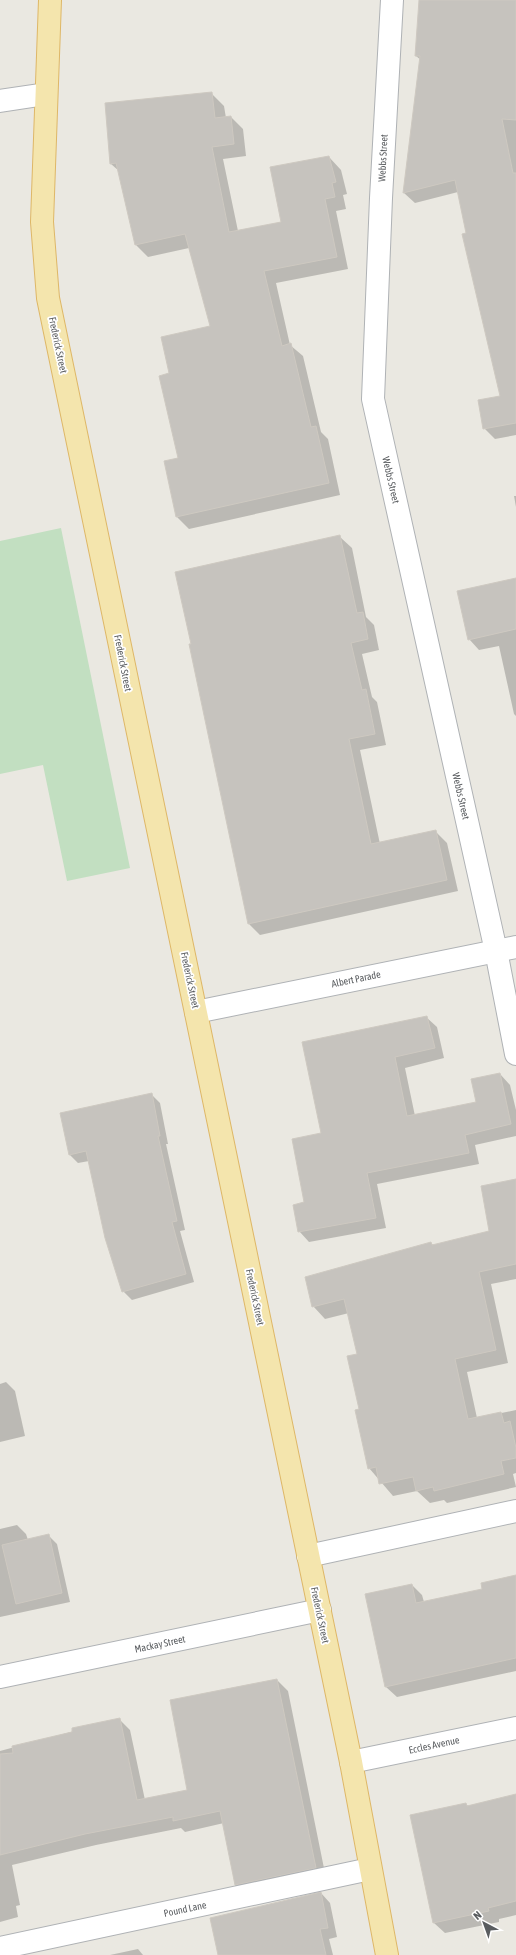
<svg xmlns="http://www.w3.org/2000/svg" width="516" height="1955" viewBox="0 0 516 1955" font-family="'Asap Condensed',sans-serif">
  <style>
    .green { fill: #c2dfc1 }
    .shadow { fill: #0003 }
    .building { fill: #c6c3be; stroke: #cec9c1 }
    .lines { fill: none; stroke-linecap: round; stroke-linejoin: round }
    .minor-casing { stroke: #afb2b5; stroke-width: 24 }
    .major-casing { stroke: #deb767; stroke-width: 24 }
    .minor { stroke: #fff; stroke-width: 22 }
    .major { stroke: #f4e5ad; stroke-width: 22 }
    .labels { text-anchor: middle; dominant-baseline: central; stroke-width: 3.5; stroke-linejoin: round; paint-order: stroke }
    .street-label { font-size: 10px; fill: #5a5d60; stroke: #fff }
  </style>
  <rect width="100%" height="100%" fill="#eae8e1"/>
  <polygon class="green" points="61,528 130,868 67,881 43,765 0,774 0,541"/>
  <g class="shadow">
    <polygon points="446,0 516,0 516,435 495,439 484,428 501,397 458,192 415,203 404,193 421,60 416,56"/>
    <polygon points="212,94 224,106 226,118 231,117 243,129 246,156 223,159 238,231 282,222 329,157 341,170 347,194 343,195 346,209 336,211 348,269 276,283 290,345 303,356 321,432 328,439 340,495 189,529 177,517 165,462 179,458 171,374 211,326 189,248 148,257 136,245 119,171 111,164"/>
    <polygon points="514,496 516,496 516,507"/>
    <polygon points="340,537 352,548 366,617 374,625 379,650 362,654 372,697 377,702 386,745 360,750 380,844 435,831 447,843 458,891 260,935 249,924 190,645"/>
    <polygon points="516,580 516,716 514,714 499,646 479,650 469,639"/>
    <polygon points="426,1017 437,1027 444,1058 405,1068 415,1116 478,1103 500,1074 510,1085 516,1110 516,1136 475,1145 479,1164 377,1184 386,1228 309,1242 299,1231 322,1134"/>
    <polygon points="151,1094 160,1103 168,1144 166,1144 185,1230 180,1231 194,1282 132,1300 123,1291 89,1161 78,1163 69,1154"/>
    <polygon points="516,1180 516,1279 491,1284 508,1363 467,1372 477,1418 516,1410 516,1473 513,1474 516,1487 447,1503 444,1500 430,1503 417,1491 393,1496 369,1468 360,1410 359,1354 349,1313 325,1319 313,1306 431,1243 434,1246 490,1231"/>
    <polygon points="6,1382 15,1391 25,1436 0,1442 0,1384"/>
    <polygon points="17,1525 26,1534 28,1540 48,1535 57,1544 70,1602 0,1617 0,1529"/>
    <polygon points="516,1576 516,1671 397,1697 386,1687 366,1594 412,1585 422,1595 424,1602 483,1590"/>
    <polygon points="277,1680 288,1691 326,1878 246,1895 235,1885 224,1823 185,1832 181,1828 96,1845 12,1865 20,1905 16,1906 18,1917 0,1922 0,1751 119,1719 130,1730 145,1800 188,1791"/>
    <polygon points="516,1795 516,1915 499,1919 499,1922 445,1933 434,1923 466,1804 468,1806"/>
    <polygon points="321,1893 330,1903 337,1937 329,1939 333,1955 222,1955"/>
    <polygon points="138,1949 143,1955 110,1955"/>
  </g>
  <g class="building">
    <polygon points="419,0 516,0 516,120 502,119 513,173 516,173 516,423 483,429 478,400 500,396 462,234 466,233 455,180 403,193 420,56 415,56"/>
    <polygon points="212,92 215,118 231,116 234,144 212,147 229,232 281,222 270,167 329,156 336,182 332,183 335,197 325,199 337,257 264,271 282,346 291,343 311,427 316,426 329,483 176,517 164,461 178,458 159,376 169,373 161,337 210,326 185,234 135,245 116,163 110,164 105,103"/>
    <polygon points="340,535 357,613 363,612 368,639 351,643 362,690 366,689 375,734 349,739 371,844 436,830 447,880 248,924 189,644 191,644 175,572"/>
    <polygon points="516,578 516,629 468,640 457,591"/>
    <polygon points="427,1016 435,1048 395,1057 407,1116 476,1102 471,1079 500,1073 511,1124 465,1135 469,1153 367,1173 376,1218 298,1232 293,1205 304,1202 292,1139 321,1133 302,1042"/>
    <polygon points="152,1093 160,1136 158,1136 177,1221 172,1222 186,1274 122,1292 105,1238 86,1151 69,1155 60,1113"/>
    <polygon points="516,1179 516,1264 479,1272 496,1350 455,1359 468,1419 501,1412 504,1423 510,1421 516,1448 516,1458 501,1461 504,1474 434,1491 433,1487 416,1491 413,1477 379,1484 376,1467 368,1469 355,1410 359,1409 347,1356 357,1354 344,1299 312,1307 305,1277 431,1242 432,1245 489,1231 481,1186"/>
    <polygon points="49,1534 62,1593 16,1604 2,1545"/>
    <polygon points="516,1575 516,1658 385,1687 365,1594 412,1584 416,1603 482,1589 481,1583"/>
    <polygon points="277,1679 316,1868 235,1885 220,1811 173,1821 173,1817 85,1834 0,1855 0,1754 13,1753 12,1746 72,1732 72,1728 120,1718 137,1800 187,1790 170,1700"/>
    <polygon points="516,1794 516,1901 488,1908 489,1911 433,1923 410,1815 466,1803 467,1806"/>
    <polygon points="321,1892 328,1928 320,1929 326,1955 218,1955 210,1918"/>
  </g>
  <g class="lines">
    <g class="minor-casing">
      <g id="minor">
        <polyline points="392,0 381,198 373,399 496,951 516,1054"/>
        <polyline points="0,101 46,94"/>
        <polyline points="196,1012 516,947"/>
        <polyline points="308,1556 516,1511"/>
        <polyline points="0,1677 320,1610"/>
        <polyline points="351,1762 516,1728"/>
        <polyline points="0,1948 370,1869"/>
      </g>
    </g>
    <g class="major-casing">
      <polyline id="major" points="50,0 42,222 48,298 351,1762 387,1955"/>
    </g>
    <use href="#minor" class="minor"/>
    <use href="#major" class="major"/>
  </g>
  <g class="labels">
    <g class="street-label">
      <text transform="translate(383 158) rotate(-87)">Webbs Street</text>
      <text transform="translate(58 345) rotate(78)">Frederick Street</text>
      <text transform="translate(391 480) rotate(77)">Webbs Street</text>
      <text transform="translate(123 663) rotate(79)">Frederick Street</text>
      <text transform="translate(461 796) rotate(77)">Webbs Street</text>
      <text transform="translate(356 979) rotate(-12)">Albert Parade</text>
      <text transform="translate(190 980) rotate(78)">Frederick Street</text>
      <text transform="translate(255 1297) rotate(78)">Frederick Street</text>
      <text transform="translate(320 1615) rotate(78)">Frederick Street</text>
      <text transform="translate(160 1644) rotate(-12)">Mackay Street</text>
      <text transform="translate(434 1745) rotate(-12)">Eccles Avenue</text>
      <text transform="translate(185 1909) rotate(-12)">Pound Lane</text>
    </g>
  </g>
  <g transform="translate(484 1923) rotate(319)" stroke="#ffffff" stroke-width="3" paint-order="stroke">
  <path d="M0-3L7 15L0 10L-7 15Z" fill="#5a5d60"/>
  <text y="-6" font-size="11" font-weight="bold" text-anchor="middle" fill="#5a5d60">N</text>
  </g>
</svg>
